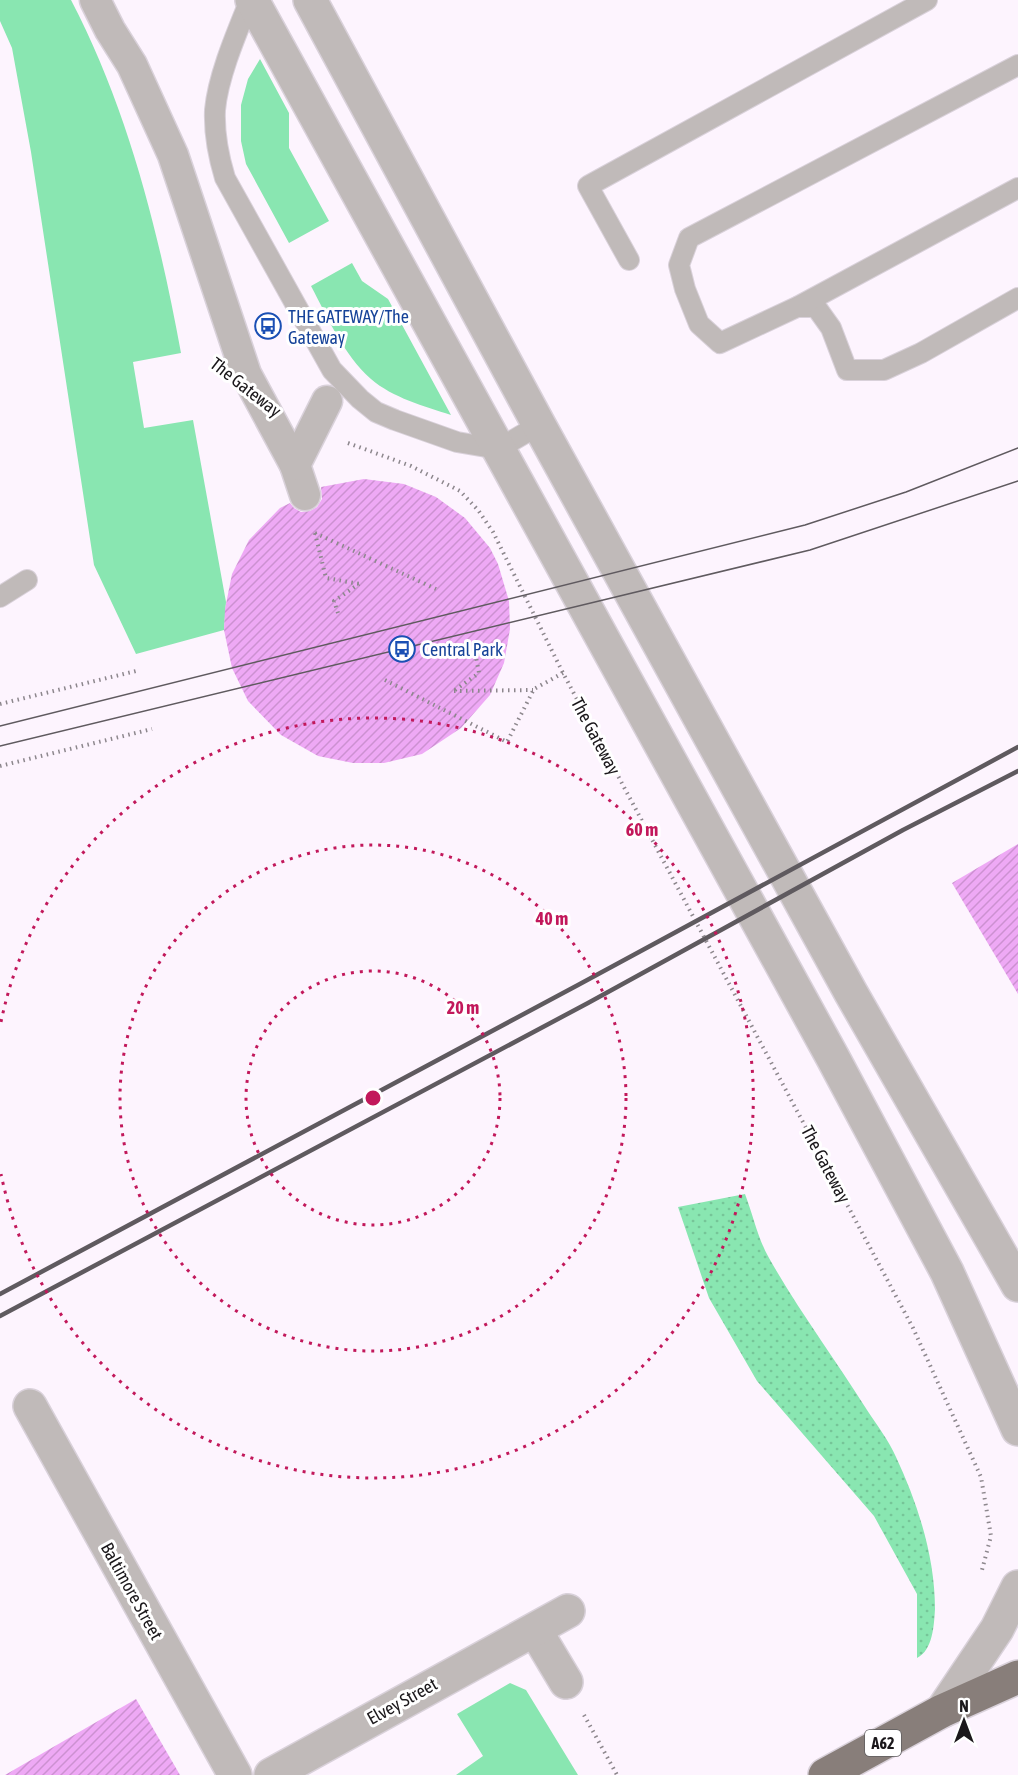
<svg xmlns="http://www.w3.org/2000/svg" width="1018" height="1775" viewBox="0 0 1018 1775" font-family="'Asap Condensed',sans-serif">
  <style>
    .grass { fill: url(#grass-dots) }
    .garden { fill: #89e6b1 }
    .building { fill: url(#building-hatch) }
    .lines { fill: none; stroke-linecap: round; stroke-linejoin: round }
    .service-casing { stroke: #d9d1da; stroke-width: 22 }
    .pedestrian-casing { stroke: #d9d1da; stroke-width: 33 }
    .minor-casing { stroke: #d9d1da; stroke-width: 36 }
    .tertiary-casing { stroke: #d9d1da; stroke-width: 36 }
    .trunk-casing { stroke: #d9d1da; stroke-width: 36 }
    .path { stroke: #8d878d; stroke-width: 4; stroke-dasharray: 1.5 4.5; stroke-linecap: butt }
    .service { stroke: #c0bab9; stroke-width: 20 }
    .pedestrian { stroke: #c0bab9; stroke-width: 30 }
    .minor { stroke: #c0bab9; stroke-width: 33 }
    .tertiary { stroke: #c0bab9; stroke-width: 33 }
    .trunk { stroke: #887e7a; stroke-width: 33 }
    .tram { stroke: #5f5a5f; stroke-width: 1.5 }
    .rail { stroke: #5f5a5f; stroke-width: 4.5 }
    .ring { fill: none; stroke: #c2185b; stroke-width: 3; stroke-dasharray: 3 6 }
    .labels { text-anchor: middle; dominant-baseline: central; stroke-width: 6; stroke-linejoin: round; paint-order: stroke }
    .shield { fill: #fff; stroke: #5f5d5f; stroke-width: 1.5 }
    .shield-label { font-size: 16px; font-weight: bold; fill: #1b181b }
    .transit-label { font-size: 18px; fill: #164399; stroke: #fff; text-anchor: start }
    .street-label { font-size: 18px; fill: #1b181b; stroke: #fff }
    .centre { fill: #c2185b; stroke: #fff; stroke-width: 3 }
    .ring-label { font-size: 18px; text-anchor: middle; font-weight: bold; fill: #c2185b; stroke: #fff; stroke-width: 6; stroke-linejoin: round; paint-order: stroke }
  </style>
  <defs>
    <pattern id="grass-dots" width="8" height="8" patternUnits="userSpaceOnUse" patternTransform="scale(1.5)"><rect width="8" height="8" fill="#89e6b1"/><path d="M2 2h.1M6 6h.1" fill="none" stroke="#76c598" stroke-width="1.8" stroke-linecap="round"/></pattern>
    <pattern id="building-hatch" width="6" height="6" patternUnits="userSpaceOnUse" patternTransform="scale(1.5)"><rect width="6" height="6" fill="#eea9f5"/><path d="M-1 1l2-2M0 6l6-6M5 7l2-2" fill="none" stroke="#cc91d1"/></pattern>
  </defs>
  <rect width="100%" height="100%" fill="#fdf4fe"/>
  <path class="grass" d="M745,1194C753,1215 758,1239 769,1258C799,1311 835,1359 867,1410C877,1425 889,1441 896,1457C918,1504 935,1557 935,1609C934,1625 933,1650 917,1658V1594L874,1516L757,1381L709,1298L678,1207Z"/>
  <g class="garden">
    <path d="M0,0H71C128,109 159,233 181,353L133,362L144,428L193,420L226,602L224,630L136,654L94,565L31,152L12,48L0,21Z"/>
    <polygon points="260,59 289,113 289,148 329,221 289,243 246,164 241,141 241,105 248,79"/>
    <path d="M352,263L362,281L388,299L451,415C424,406 393,398 371,379C343,354 328,318 311,286Z"/>
    <polygon points="510,1683 526,1690 578,1775 456,1775 483,1756 457,1714"/>
  </g>
  <g class="building">
    <polygon points="364,479 404,484 436,497 465,518 490,548 498,564 509,601 510,629 504,663 490,695 461,728 422,754 384,763 353,763 318,756 281,735 248,701 232,668 224,630 225,609 232,574 249,540 280,508 290,503 294,508 301,512 310,511 317,507 322,499 321,487"/>
    <polygon points="1018,844 1018,994 952,883"/>
    <polygon points="136,1699 180,1775 5,1775"/>
  </g>
  <g class="lines">
    <g class="service-casing">
      <g id="service">
        <path d="M250,0C237,32 218,76 215,110C214,133 218,155 225,178L332,370L360,399L376,412L395,420L457,442L498,449L539,425"/>
        <polyline points="1018,65 689,238 679,265 685,289 699,324 720,343 797,307 816,307 831,328 847,370 884,370 921,353 1018,298"/>
        <polyline points="629,260 588,186 927,0"/>
        <polyline points="799,306 1018,188"/>
        <polyline points="0,597 27,580"/>
      </g>
    </g>
    <g class="pedestrian-casing">
      <g id="pedestrian">
        <polyline points="95,0 110,30 132,65 173,155 246,374 295,465 305,495"/>
        <polyline points="295,465 327,401"/>
      </g>
    </g>
    <g class="minor-casing">
      <g id="minor">
        <polyline points="30,1406 235,1775"/>
        <polyline points="535,1630 566,1682"/>
        <polyline points="271,1775 568,1611"/>
      </g>
    </g>
    <g class="tertiary-casing">
      <g id="tertiary">
        <polyline points="252,0 833,1058 947,1272 1018,1429"/>
        <polyline points="310,0 539,425 851,993 1018,1285"/>
        <polyline points="942,1711 997,1629 1018,1587"/>
      </g>
    </g>
    <g class="trunk-casing">
      <polyline id="trunk" points="825,1775 942,1711 1018,1677"/>
    </g>
    <g class="path">
      <polyline points="348,443 411,466 460,491 478,510 493,532 563,673 913,1328 981,1477 991,1536 982,1570"/>
      <polyline points="315,533 436,589"/>
      <polyline points="315,533 326,578 360,584"/>
      <polyline points="338,613 334,601 359,584"/>
      <polyline points="385,680 507,742 534,689 563,673"/>
      <polyline points="455,690 479,673 476,657"/>
      <polyline points="454,691 533,690"/>
      <polyline points="0,704 136,671"/>
      <polyline points="0,766 152,729"/>
      <polyline points="584,1715 617,1775"/>
    </g>
    <use href="#service" class="service"/>
    <use href="#pedestrian" class="pedestrian"/>
    <use href="#minor" class="minor"/>
    <use href="#tertiary" class="tertiary"/>
    <use href="#trunk" class="trunk"/>
    <g class="tram">
      <polyline points="0,726 805,525 906,492 1018,448"/>
      <polyline points="0,746 810,550 1018,481"/>
    </g>
    <g class="rail">
      <polyline points="0,1294 578,985 1018,747"/>
      <polyline points="0,1316 588,1003 903,830 1018,771"/>
    </g>
  </g>
  <g class="ring">
    <circle cx="373" cy="1098" r="127"/>
    <circle cx="373" cy="1098" r="253"/>
    <path d="M1 1022A380 380 0 1 1 1 1174"/>
  </g>
  <defs>
    <g id="bus-ring" transform="scale(1.35)"><circle r="9.5" fill="#fff" stroke="#1a4fb4" stroke-width="1.5"/><path d="M-5-6H5V4H4V6H2V4H-2V6H-4V4H-5ZM-3.5-4V0h7V-4ZM-3.5 1.2v1.5H-2V1.2ZM2 1.2v1.5H3.5V1.2Z" fill="#1a4fb4"/></g>
  </defs>
  <g fill-rule="evenodd">
    <use href="#bus-ring" x="268" y="326"/>
    <use href="#bus-ring" x="402" y="649"/>
  </g>
  <g class="labels">
    <rect class="shield" x="865" y="1730" width="36" height="26" rx="4.5"/>
    <g class="shield-label">
      <text x="883" y="1743">A62</text>
    </g>
    <g class="transit-label">
      <text x="288" y="316">THE GATEWAY/The<tspan x="288" dy="21">Gateway</tspan></text>
      <text x="422" y="649">Central Park</text>
    </g>
    <g class="street-label">
      <text transform="translate(246 387) rotate(38)">The Gateway</text>
      <text transform="translate(596 736) rotate(62)">The Gateway</text>
      <text transform="translate(826 1164) rotate(62)">The Gateway</text>
      <text transform="translate(132 1591) rotate(61)">Baltimore Street</text>
      <text transform="translate(402 1701) rotate(-29)">Elvey Street</text>
    </g>
  </g>
  <circle cx="373" cy="1098" r="9" class="centre"/>
  <g class="ring-label">
    <text x="642" y="836">60 m</text>
    <text x="552" y="925">40 m</text>
    <text x="463" y="1014">20 m</text>
  </g>
  <g transform="translate(964 1721)" stroke="#ffffff" stroke-width="4.5" paint-order="stroke">
  <path d="M0-4.5L10 22L0 15L-10 22Z" fill="#1b181b"/>
  <text y="-9" font-size="16" font-weight="bold" text-anchor="middle" fill="#1b181b">N</text>
  </g>
</svg>
